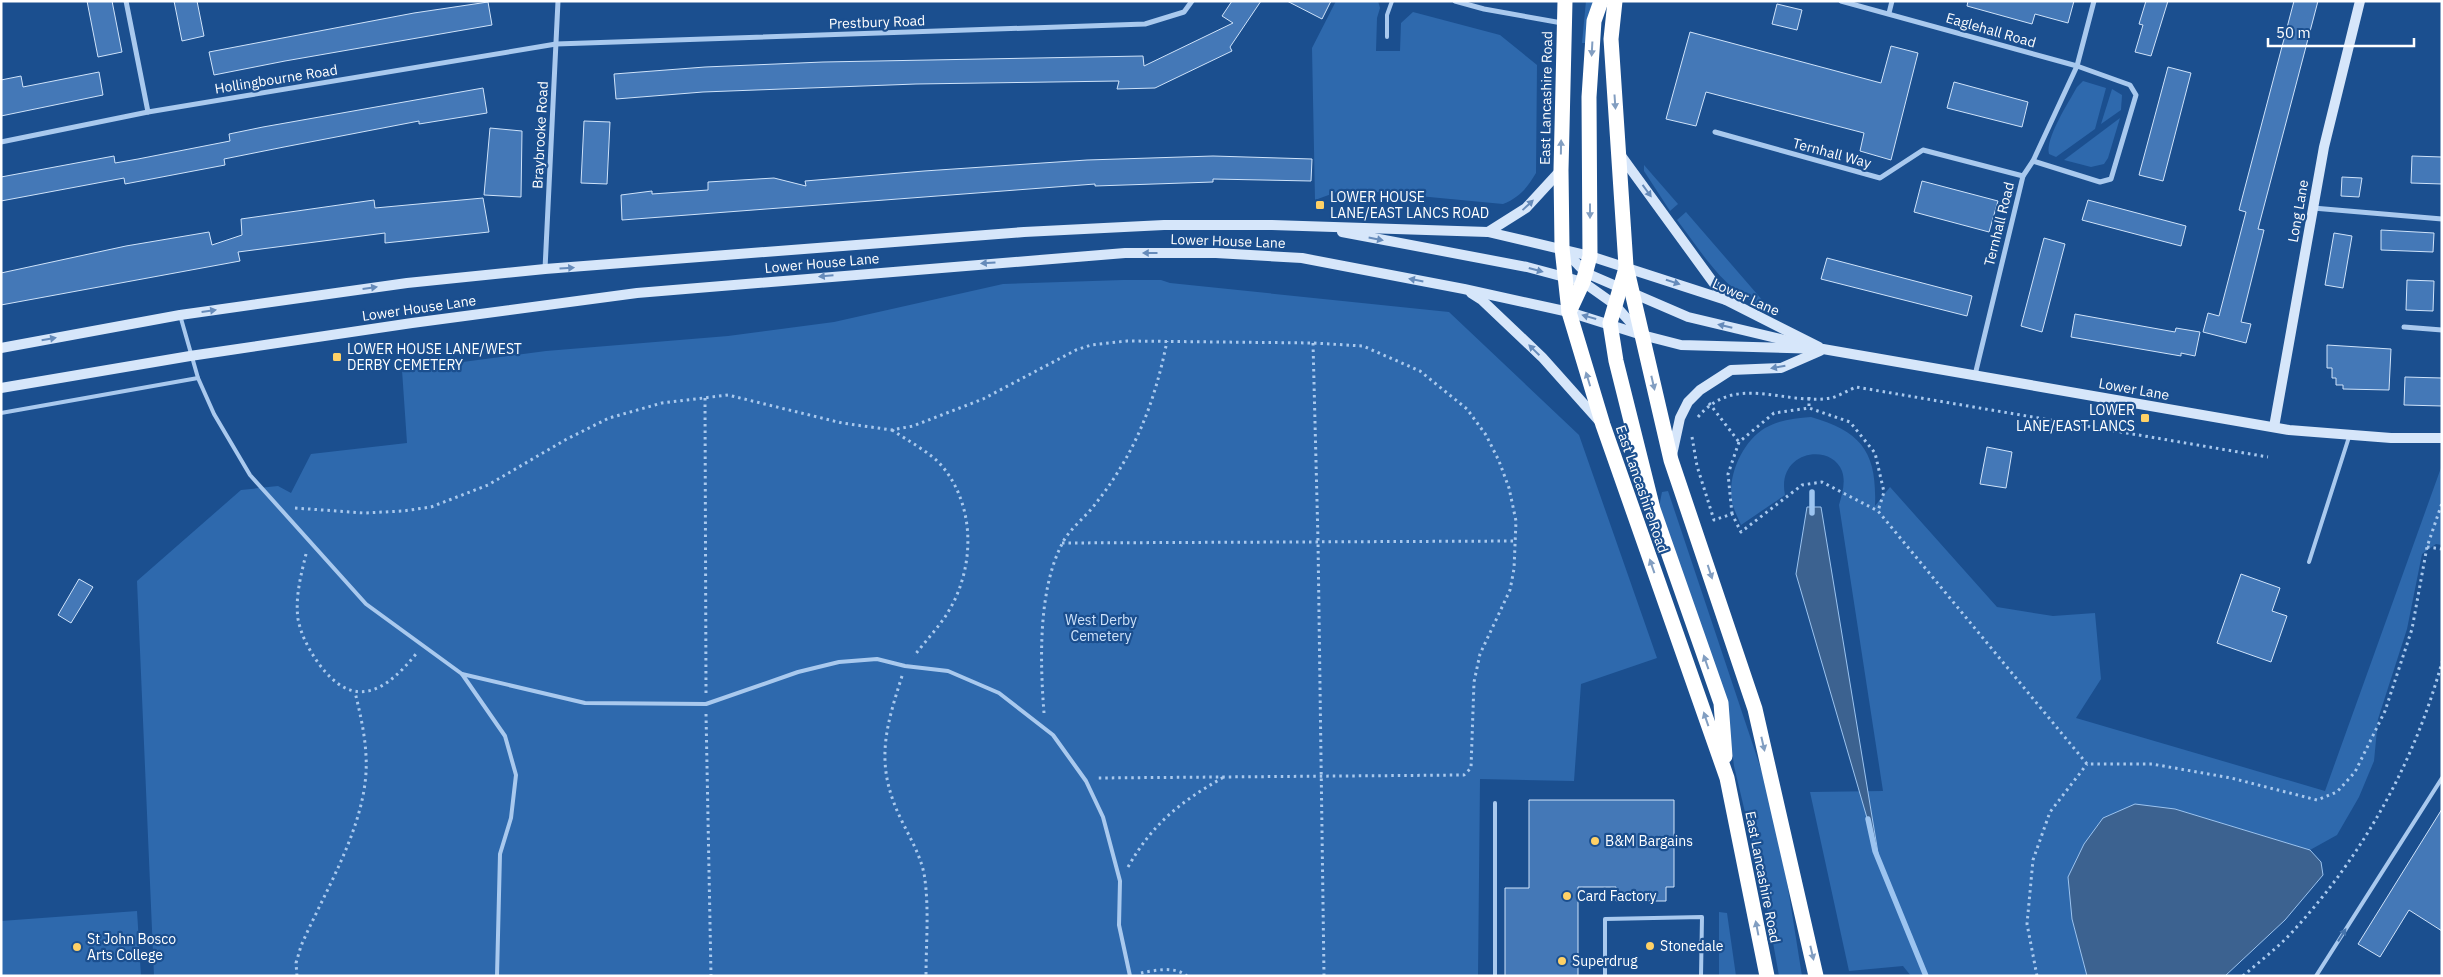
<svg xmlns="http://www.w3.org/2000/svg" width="2443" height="977" viewBox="0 0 2443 977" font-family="'IBM Plex Sans',sans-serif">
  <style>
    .green { fill: #2e69ad }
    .water { fill: #3c6290; stroke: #9cc4f0 }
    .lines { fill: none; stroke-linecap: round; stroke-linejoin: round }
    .stream { stroke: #9cc4f0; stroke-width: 5.5 }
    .building { fill: #4478b7; stroke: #cfe3fa }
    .path { stroke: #a9c9ee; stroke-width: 3; stroke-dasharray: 2.5 4; stroke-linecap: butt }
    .lane { stroke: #a9c9ee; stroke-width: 4 }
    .street { stroke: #a9c9ee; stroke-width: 5 }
    .secondary { stroke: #d6e6fa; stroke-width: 10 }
    .highway { stroke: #fff; stroke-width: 15 }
    .oneway { fill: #829ec1 }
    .oneway2 { fill: #668bba }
    .oneway3 { fill: #4674ac }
    .poi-dot { fill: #ffd166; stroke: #1b4f8f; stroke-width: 2 }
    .labels { text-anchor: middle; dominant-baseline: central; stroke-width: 4.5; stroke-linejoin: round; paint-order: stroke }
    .street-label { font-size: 14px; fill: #fff; stroke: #1b4f8f }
    .poi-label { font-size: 14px; fill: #fff; stroke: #1b4f8f; text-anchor: start }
    .park-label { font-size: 14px; fill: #cfe3fa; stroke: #1b4f8f }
  </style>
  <rect width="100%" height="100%" fill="#1b4f8f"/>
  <g class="green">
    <path d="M1336,1H1378L1380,8L1377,18L1376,51H1400L1401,23L1413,12L1500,35L1537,65L1536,173C1527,188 1520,197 1503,204L1345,189L1315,200L1312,48Z"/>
    <polygon points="1586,1 1593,1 1588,43 1582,43"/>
    <path d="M2083,81L2106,88L2095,129L2056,157L2049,154C2045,138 2069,102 2077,87Z"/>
    <polygon points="2112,89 2122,95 2121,110 2101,124"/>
    <polygon points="2120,118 2108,158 2104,164 2091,167 2064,160"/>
    <polygon points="1644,165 1678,204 1670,211 1644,171"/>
    <path d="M1686,212L1770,309C1726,295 1704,255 1677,220Z"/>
    <polygon points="1123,280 1161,280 1170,283 1449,312 1579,435 1657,658 1581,684 1574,781 1480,779 1478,976 154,976 137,581 241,490 278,486 291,493 311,454 407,443 402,370 546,351 728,336 834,322 1003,284"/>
    <path d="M1811,417C1862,432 1877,452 1875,506L1890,487L1997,607L2053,616L2095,613L2101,679L2076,718L2325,791L2442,465V545L2436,544L2422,554L2407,629L2378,719L2374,761L2359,797L2337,835L2310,850L2175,809L2072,919L2087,976H1911L1903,966L1849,971L1810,792L1883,791L1839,505C1842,494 1846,483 1842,471C1831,442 1776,451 1785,495L1741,525C1738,518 1734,510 1732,503C1727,476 1742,442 1765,428C1779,420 1795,418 1811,417Z"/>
    <polygon points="1668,491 1765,781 1787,882 1802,976 1779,976 1764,892 1734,766 1728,718 1658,512 1662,492"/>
    <polygon points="137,911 141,976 1,976 1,921"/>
    <polygon points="1719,912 1727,913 1736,976 1719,976"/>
  </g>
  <g class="water">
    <polygon points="1807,507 1821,507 1879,859 1796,574"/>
    <polygon points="2135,804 2175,809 2310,850 2321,862 2323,875 2285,920 2225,976 2087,976 2072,919 2068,877 2084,844 2103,818"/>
  </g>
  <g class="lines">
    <g class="stream">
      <polyline points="1812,492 1812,513"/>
      <polyline points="1868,819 1875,851 1926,976"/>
    </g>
  </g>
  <g class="building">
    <polygon points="87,1 112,1 122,52 98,57"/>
    <polygon points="174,1 197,1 204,36 182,41"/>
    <polygon points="1232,1 1261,1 1230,47 1232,51 1155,88 1117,89 1119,81 916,84 703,92 616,99 614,74 705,67 823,62 1143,56 1144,66 1233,23 1222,16"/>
    <polygon points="1287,1 1331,1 1322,19"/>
    <polygon points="1968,1 2074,1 2068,23 2035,14 2032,24 1967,6"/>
    <polygon points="2146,1 2168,1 2151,56 2135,52 2143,25 2139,24"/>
    <polygon points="2294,1 2318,1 2258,229 2264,230 2241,322 2251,324 2246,343 2203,332 2208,313 2219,316 2246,212 2239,210"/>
    <polygon points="488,2 492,25 285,61 214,75 209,52 414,13"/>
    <polygon points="1777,4 1802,10 1797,30 1772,24"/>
    <polygon points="1690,32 1881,83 1891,46 1918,53 1891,160 1860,151 1864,133 1706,92 1696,126 1666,119"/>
    <polygon points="2168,67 2191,73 2163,181 2139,175"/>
    <polygon points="99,72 103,95 1,116 1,80 21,76 23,87"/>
    <polygon points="1954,82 2028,102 2022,127 1947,108"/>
    <polygon points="483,88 487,113 419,124 419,121 284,147 224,159 225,165 125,184 124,178 1,201 1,177 114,156 115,163 138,159 230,141 229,134 263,127"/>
    <polygon points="584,121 610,122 607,184 581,183"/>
    <polygon points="490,128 522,131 521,197 484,195"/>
    <polygon points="1213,156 1312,159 1311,181 1213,179 1213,182 1095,186 1095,184 622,220 621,195 652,191 652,194 708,190 708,182 774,178 806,186 805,181 924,171 1087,160"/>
    <polygon points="2412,156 2442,157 2442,184 2411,183"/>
    <polygon points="2342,177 2362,178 2359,197 2341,196"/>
    <polygon points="1922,181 1998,201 1989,232 1914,212"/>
    <polygon points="483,198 489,232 385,243 385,233 238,252 240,261 1,305 1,273 126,246 209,232 212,245 242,235 241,219 374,200 375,208"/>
    <polygon points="2088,200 2186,226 2181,246 2082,220"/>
    <polygon points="2381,230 2434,233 2433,252 2381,250"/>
    <polygon points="2334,233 2352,236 2343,288 2325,285"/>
    <polygon points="2044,238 2065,244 2042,332 2021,326"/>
    <polygon points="1827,258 1972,296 1967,316 1821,279"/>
    <polygon points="2407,280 2434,281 2433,311 2406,310"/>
    <polygon points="2075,314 2175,332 2176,328 2200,332 2195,356 2181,353 2181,356 2071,337"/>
    <polygon points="2327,345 2391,349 2389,390 2343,389 2343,385 2336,385 2336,378 2332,378 2332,368 2327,368"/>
    <polygon points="2405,377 2442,378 2442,406 2404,405"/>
    <polygon points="1987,447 2012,452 2006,488 1980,484"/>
    <polygon points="2241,574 2280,588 2272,611 2287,616 2271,662 2217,643"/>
    <polygon points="79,579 93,587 71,623 58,615"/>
    <polygon points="1529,800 1674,800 1674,887 1666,887 1666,901 1616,901 1616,887 1578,887 1578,976 1505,976 1505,888 1529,888"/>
    <polygon points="2442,809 2442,931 2409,910 2380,957 2358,944"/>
  </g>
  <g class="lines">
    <g class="path">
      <polyline points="1313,343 1318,541 1324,976"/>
      <polyline points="1809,397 1809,408"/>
      <polyline points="705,398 706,693"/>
      <polyline points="1709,403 1739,442"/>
      <path d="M1698,417C1736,372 1784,406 1831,398C1839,396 1849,390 1856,387L2268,457"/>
      <path d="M892,430C908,441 930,452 942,466C977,508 975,572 945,617C936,630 924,643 914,656"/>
      <polyline points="1692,437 1697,466 1714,520 1732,514 1741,532 1802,485 1822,482 1878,511 2087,764 2152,764 2231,778 2317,800 2337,792 2355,772 2385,711 2412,629 2427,547 2442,503"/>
      <polyline points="295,508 364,513 403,511 431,507 488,485 565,440 609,418 662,403 728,395 842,423 892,430 913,426 983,399 1076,350 1091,345 1127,341 1313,343 1363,346 1420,371 1467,409 1486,435 1499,461 1509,488 1516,521 1514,569 1510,590 1480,654 1474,682 1471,768 1464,775 1097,778"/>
      <polyline points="1732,514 1728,474 1739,442 1774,413 1809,408 1850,422 1875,453 1884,492 1878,511"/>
      <polyline points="1062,543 1516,541"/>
      <polyline points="2427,547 2442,549"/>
      <path d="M306,554C301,575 295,597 298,619C301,635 309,650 319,664C354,711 385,692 416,654"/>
      <path d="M902,676C888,721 876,756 894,803C903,828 922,853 925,880C929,911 926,945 926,976"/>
      <path d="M1044,713C1040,662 1038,590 1062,544C1069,529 1086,517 1096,503C1135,454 1155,402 1167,341"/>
      <polyline points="706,714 711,976"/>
      <path d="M1128,867C1153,823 1180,802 1224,777"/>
      <path d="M1141,973C1156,970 1175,966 1187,976"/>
      <path d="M297,976L296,963L301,946C326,888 370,820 366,756C365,734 360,713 355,692"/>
      <polyline points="2037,976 2027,924 2033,860 2050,812 2087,764"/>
      <path d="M2243,976C2260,961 2279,947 2294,930C2364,854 2415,761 2442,662"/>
    </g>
    <g class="lane">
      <polyline points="1387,37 1387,15 1392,1"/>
      <polyline points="180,315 198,378 214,414 250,475 366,604 462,674 585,703 706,704 798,672 839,662 877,659 905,666 948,671 999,693 1053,735 1086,781 1103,817 1120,881 1119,925 1130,976"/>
      <polyline points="1,413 198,378"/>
      <polyline points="2309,562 2349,437"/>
      <polyline points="462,674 505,736 516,775 511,818 500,854 497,976"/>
      <polyline points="1495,976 1495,803"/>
      <polyline points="1605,976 1605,919 1702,917 1701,976"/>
      <polyline points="2316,976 2442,778"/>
    </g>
    <g class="street">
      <polyline points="126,1 148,112"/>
      <polyline points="1455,1 1484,9 1562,23"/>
      <polyline points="1841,1 2077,66 2130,85 2136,95 2111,179 2100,182 2033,161"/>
      <polyline points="1889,13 1892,1"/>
      <polyline points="1715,132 1880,178 1923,150 2023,176"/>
      <polyline points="1,142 148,112 556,44 1145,24 1184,12 1192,1"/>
      <polyline points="2313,208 2442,219"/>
      <polyline points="545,269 558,1"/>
      <polyline points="2404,327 2442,330"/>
      <polyline points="1975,375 2023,176 2033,161 2077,66 2094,1"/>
    </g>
    <g class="secondary">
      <polyline points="1619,153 1726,300"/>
      <polyline points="1342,232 1527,267 1583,282 1614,304 1640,333"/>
      <polyline points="1488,232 1526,208 1561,170"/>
      <polyline points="1563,249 1586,273 1688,317 1801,344"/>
      <polyline points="1471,293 1482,300 1542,357 1600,422"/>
      <polyline points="1,348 180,315 407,283 545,269 1024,232 1164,225 1272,225 1488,232 1590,256 1726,300 1819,347"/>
      <polyline points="1,388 190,356 412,323 637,293 1125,253 1216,253 1302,258 1464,289 1569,312 1642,335 1681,345 1823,349 2289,430 2391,438 2442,438"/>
      <polyline points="2274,427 2324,147 2360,1"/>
      <polyline points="1672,455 1680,418 1688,402 1700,390 1731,370 1781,368 1820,351"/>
    </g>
    <g class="highway">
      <polyline points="1565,1 1561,170 1562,248 1569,312 1603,425 1727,778 1767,976"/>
      <polyline points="1615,1 1611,39 1626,266 1671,460 1755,709 1816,976"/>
      <polyline points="1626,268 1610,323 1616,361 1653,509 1721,703 1725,756"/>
      <polyline points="1569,312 1583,282 1590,256 1589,97 1594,21 1601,1"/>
    </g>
  </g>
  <defs><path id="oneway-solid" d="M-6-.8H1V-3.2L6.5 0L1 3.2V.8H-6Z" transform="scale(1.25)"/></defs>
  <g class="oneway">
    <use href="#oneway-solid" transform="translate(1592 49) rotate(93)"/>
    <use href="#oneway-solid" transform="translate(1615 102) rotate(86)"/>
    <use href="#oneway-solid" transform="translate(1561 147) rotate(-89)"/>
    <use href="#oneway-solid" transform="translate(1590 211) rotate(90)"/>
    <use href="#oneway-solid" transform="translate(1588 379) rotate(-107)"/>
    <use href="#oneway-solid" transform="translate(1653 383) rotate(77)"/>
    <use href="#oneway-solid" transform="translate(1652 566) rotate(-109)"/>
    <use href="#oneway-solid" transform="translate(1710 572) rotate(72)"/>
    <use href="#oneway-solid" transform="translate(1706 662) rotate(-109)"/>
    <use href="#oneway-solid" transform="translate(1706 719) rotate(-109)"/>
    <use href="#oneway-solid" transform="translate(1763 744) rotate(77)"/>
    <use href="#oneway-solid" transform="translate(1757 928) rotate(-101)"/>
    <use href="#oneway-solid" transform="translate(1812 953) rotate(77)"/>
  </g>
  <g class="oneway2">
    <use href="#oneway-solid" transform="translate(1647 191) rotate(54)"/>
    <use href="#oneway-solid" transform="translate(1528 205) rotate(-43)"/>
    <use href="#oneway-solid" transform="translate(1376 239) rotate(11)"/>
    <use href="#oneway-solid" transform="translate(1150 253) rotate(-180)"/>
    <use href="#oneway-solid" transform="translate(988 263) rotate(176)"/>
    <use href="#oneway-solid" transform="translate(567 268) rotate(-4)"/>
    <use href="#oneway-solid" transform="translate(1536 270) rotate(15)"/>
    <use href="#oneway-solid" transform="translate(826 276) rotate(175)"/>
    <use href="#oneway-solid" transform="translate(1416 280) rotate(-169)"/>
    <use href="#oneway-solid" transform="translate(1673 282) rotate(18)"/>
    <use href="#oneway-solid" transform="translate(370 288) rotate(-8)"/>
    <use href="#oneway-solid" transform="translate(209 311) rotate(-8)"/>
    <use href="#oneway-solid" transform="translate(1589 317) rotate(-164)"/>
    <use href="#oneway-solid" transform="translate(1725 326) rotate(-167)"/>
    <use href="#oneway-solid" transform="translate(49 339) rotate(-10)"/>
    <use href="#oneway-solid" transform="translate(1534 350) rotate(-136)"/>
    <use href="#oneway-solid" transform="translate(1778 367) rotate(170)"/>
  </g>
  <use class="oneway3" href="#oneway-solid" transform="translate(2342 935) rotate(-58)"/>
  <g class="poi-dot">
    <rect x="1315" y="200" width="10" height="10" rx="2.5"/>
    <rect x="332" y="352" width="10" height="10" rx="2.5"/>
    <rect x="2140" y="413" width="10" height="10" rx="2.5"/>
    <circle cx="1595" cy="841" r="5"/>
    <circle cx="1567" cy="896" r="5"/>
    <circle cx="1650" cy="946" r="5"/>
    <circle cx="77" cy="947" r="5"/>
    <circle cx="1562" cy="961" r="5"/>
  </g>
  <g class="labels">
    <g class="street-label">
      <text transform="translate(877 22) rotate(-2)">Prestbury Road</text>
      <text transform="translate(1991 30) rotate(16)">Eaglehall Road</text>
      <text transform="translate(276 79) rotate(-9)">Hollingbourne Road</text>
      <text transform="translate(1546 98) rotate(-89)">East Lancashire Road</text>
      <text transform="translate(540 135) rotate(-87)">Braybrooke Road</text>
      <text transform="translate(1832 153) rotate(15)">Ternhall Way</text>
      <text transform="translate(2298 211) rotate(-80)">Long Lane</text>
      <text transform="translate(1999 224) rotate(-76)">Ternhall Road</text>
      <text transform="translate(1228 241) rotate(2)">Lower House Lane</text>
      <text transform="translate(822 263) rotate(-5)">Lower House Lane</text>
      <text transform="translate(1746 297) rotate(24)">Lower Lane</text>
      <text transform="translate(419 308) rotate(-8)">Lower House Lane</text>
      <text transform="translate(2134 389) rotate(10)">Lower Lane</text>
      <text transform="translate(1642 489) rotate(71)">East Lancashire Road</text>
      <text transform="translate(1763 877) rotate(79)">East Lancashire Road</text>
    </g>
    <g class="poi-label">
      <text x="1330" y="197">LOWER HOUSE<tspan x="1330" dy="16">LANE/EAST LANCS ROAD</tspan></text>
      <text x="347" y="349">LOWER HOUSE LANE/WEST<tspan x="347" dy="16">DERBY CEMETERY</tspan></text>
      <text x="2135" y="410" text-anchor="end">LOWER<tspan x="2135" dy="16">LANE/EAST LANCS</tspan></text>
      <text x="1605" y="841">B&amp;M Bargains</text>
      <text x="1577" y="896">Card Factory</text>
      <text x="87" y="939">St John Bosco<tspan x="87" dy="16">Arts College</tspan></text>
      <text x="1660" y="946">Stonedale</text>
      <text x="1572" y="961">Superdrug</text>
    </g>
    <g class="park-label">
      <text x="1101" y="620">West Derby<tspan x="1101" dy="16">Cemetery</tspan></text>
    </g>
  </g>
  <rect width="2443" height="977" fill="none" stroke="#ffffff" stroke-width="5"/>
  <path d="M2268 38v8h146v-8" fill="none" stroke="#ffffff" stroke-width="2.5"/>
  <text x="2276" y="38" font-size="15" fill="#ffffff" stroke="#1b4f8f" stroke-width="4" paint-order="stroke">50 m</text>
</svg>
